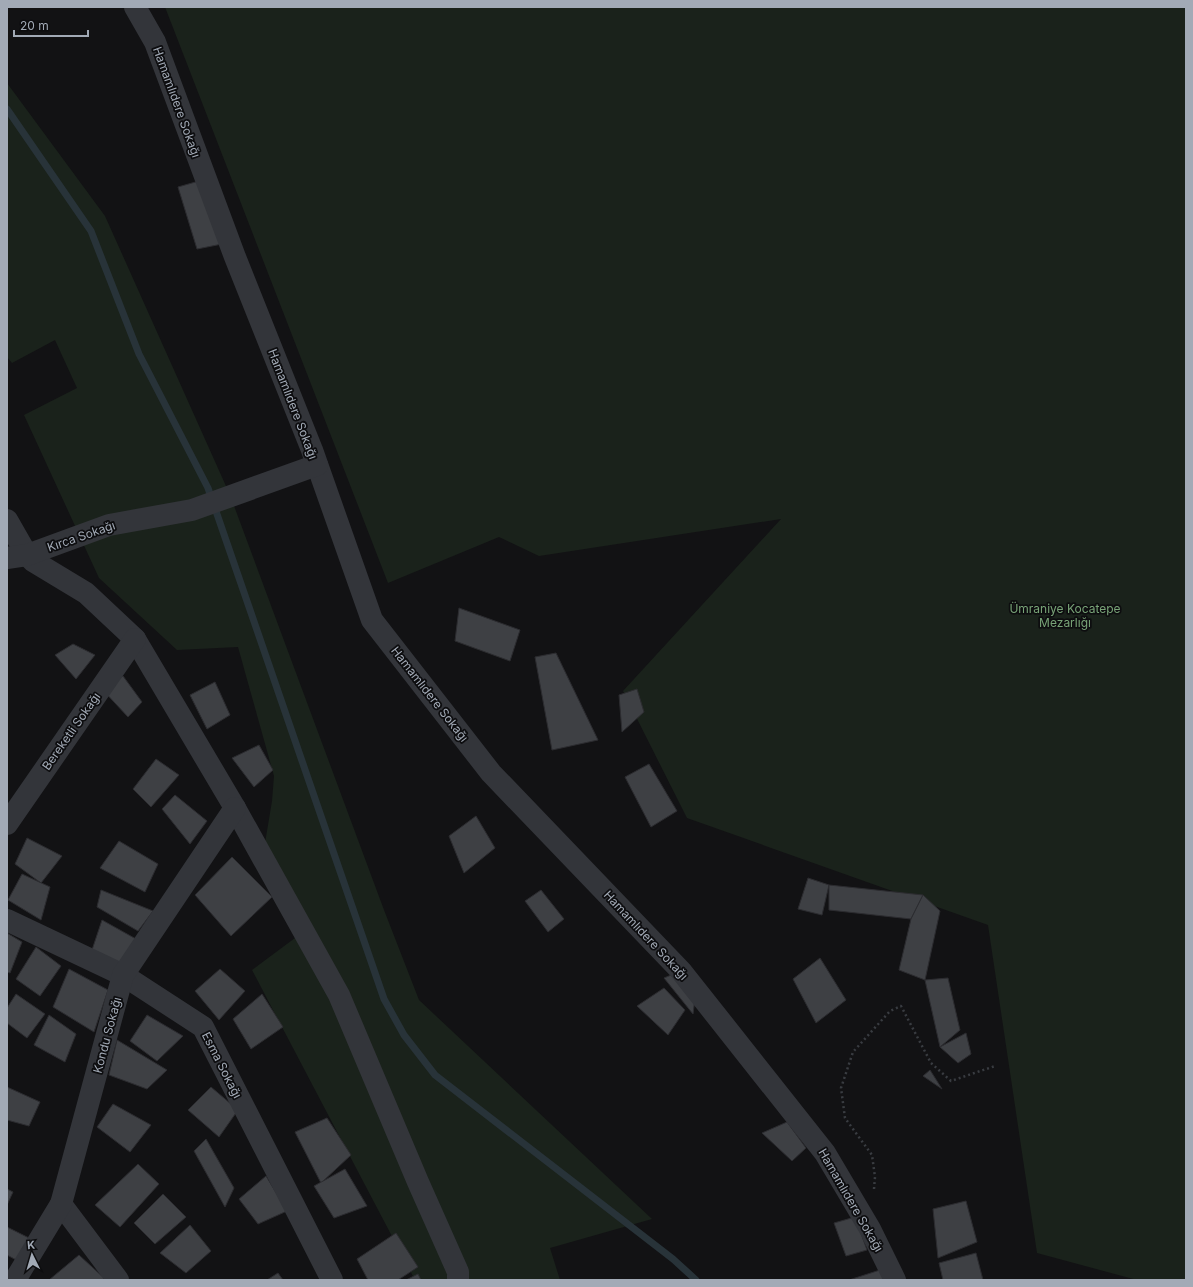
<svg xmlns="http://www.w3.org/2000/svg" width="1193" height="1287" viewBox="0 0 1193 1287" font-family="Inter,sans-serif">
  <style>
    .green { fill: #1a221b }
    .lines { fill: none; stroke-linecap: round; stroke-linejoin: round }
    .stream { stroke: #283339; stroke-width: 7 }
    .building { fill: #3e4044; stroke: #2c2c30 }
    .path { stroke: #393c41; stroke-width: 2.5; stroke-dasharray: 2 3; stroke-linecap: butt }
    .minor { stroke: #33353a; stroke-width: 22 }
    .labels { text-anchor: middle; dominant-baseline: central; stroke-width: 3.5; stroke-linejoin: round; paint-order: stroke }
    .street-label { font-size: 12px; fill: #a2aab6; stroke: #0d0d0f }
    .park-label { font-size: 12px; fill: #78a377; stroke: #0d0d0f }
  </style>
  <rect width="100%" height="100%" fill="#121214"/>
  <g class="green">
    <polygon points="165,7 1186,7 1186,1280 1137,1280 1037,1253 988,925 687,818 623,691 781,519 539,556 499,537 388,583"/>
    <polygon points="7,83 105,216 230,495 384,910 419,1000 652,1219 550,1248 560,1280 415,1280 252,970 295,938 265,843 272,801 274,776 238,647 177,650 99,578 24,415 77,388 55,340 12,363 7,357"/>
  </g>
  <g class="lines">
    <polyline class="stream" points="7,109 91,231 139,354 208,488 384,999 404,1035 435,1075 673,1259 696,1280"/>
  </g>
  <g class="building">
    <polygon points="199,181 222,244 197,249 178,187"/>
    <polygon points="459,608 520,630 510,661 455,641"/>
    <polygon points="73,644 95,655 76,679 55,655"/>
    <polygon points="556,653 598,740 552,750 535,657"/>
    <polygon points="123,676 142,702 128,717 101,688"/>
    <polygon points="215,682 230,715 207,729 190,695"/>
    <polygon points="637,689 644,712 622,732 619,695"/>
    <polygon points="259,745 273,770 254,787 232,758"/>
    <polygon points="156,759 179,775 151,807 133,789"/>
    <polygon points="649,764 677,811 651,827 625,777"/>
    <polygon points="175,795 207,821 190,844 162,809"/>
    <polygon points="476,816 495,848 464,873 449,836"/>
    <polygon points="27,838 62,856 41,883 15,864"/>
    <polygon points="119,841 158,864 145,892 100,868"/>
    <polygon points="232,857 272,897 231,936 195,895"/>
    <polygon points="22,874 50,887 41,920 8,900"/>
    <polygon points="808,878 829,885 822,915 798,909"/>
    <polygon points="829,885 923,895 911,919 829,910"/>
    <polygon points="101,890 153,911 138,931 97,907"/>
    <polygon points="541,890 564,919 548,932 525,901"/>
    <polygon points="923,895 940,911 925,980 899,970 911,919"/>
    <polygon points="102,920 136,939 123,966 92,950"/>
    <polygon points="7,933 22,942 10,973 7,972"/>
    <polygon points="36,947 61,966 40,996 16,979"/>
    <polygon points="820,958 846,1000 816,1023 793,979"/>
    <polygon points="69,969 108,990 94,1032 53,1007"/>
    <polygon points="220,969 245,991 219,1020 195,991"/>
    <polygon points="681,971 695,998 693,1014 664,978"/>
    <polygon points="948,978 960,1030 940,1047 925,980"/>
    <polygon points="664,988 685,1010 668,1035 637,1006"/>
    <polygon points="16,994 45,1014 27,1038 7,1023 7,1008"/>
    <polygon points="262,994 283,1027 251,1049 233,1019"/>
    <polygon points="49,1015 76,1034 65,1062 34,1045"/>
    <polygon points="147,1015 183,1036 157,1061 130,1041"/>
    <polygon points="966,1033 971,1054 958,1063 940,1047"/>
    <polygon points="117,1040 167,1070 147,1089 109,1075"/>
    <polygon points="930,1070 942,1089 923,1076"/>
    <polygon points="7,1087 40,1102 29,1126 7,1120"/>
    <polygon points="211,1087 238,1110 219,1137 188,1110"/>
    <polygon points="113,1104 151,1125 130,1152 97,1127"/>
    <polygon points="327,1118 351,1155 321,1183 295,1132"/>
    <polygon points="787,1122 806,1148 792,1161 762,1133"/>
    <polygon points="206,1139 234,1188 225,1207 194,1151"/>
    <polygon points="138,1164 159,1184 120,1227 95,1205"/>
    <polygon points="345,1169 367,1206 334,1218 314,1186"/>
    <polygon points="266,1176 287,1211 258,1224 239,1199"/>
    <polygon points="7,1189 13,1192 7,1205"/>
    <polygon points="163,1194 186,1217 155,1244 134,1223"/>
    <polygon points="966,1201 977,1242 938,1258 933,1209"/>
    <polygon points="855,1217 867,1250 846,1256 834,1223"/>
    <polygon points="190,1225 211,1251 186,1273 160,1253"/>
    <polygon points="7,1227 31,1239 20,1262 7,1255"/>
    <polygon points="396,1233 418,1267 398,1280 368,1280 357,1259"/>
    <polygon points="976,1253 983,1280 943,1280 939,1263"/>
    <polygon points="79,1255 104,1278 102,1280 49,1280"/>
    <polygon points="880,1270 884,1280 849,1280"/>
    <polygon points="278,1273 283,1280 267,1280"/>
    <polygon points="418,1274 421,1280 406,1280"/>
  </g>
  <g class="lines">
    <polyline class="path" points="874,1189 875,1177 872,1155 845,1118 841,1088 853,1052 890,1011 901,1006 931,1063 951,1081 995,1066"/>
    <g class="minor">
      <polyline points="135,7 155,42 235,257 312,450 372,620 491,773 681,971 825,1153 870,1229 895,1280"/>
      <polyline points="7,520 27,555 33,561 86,593 135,639 235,808 339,995 418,1182 458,1272 458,1280"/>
      <polyline points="7,558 27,555 109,525 192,510 317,465"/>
      <polyline points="7,824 135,639"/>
      <polyline points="7,920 123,975 203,1027 332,1280"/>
      <polyline points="61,1204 118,1280"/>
      <polyline points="15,1280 61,1204 123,975 235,808"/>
    </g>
  </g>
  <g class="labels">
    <g class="street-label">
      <text transform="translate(177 102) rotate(70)">Hamamlıdere Sokağı</text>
      <text transform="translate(293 404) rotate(69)">Hamamlıdere Sokağı</text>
      <text transform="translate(81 536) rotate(-19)">Kırca Sokağı</text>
      <text transform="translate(430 694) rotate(52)">Hamamlıdere Sokağı</text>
      <text transform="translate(71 731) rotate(-55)">Bereketli Sokağı</text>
      <text transform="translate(646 935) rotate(47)">Hamamlıdere Sokağı</text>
      <text transform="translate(107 1035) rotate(-75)">Kondu Sokağı</text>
      <text transform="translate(222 1065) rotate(63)">Esma Sokağı</text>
      <text transform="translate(851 1200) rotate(60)">Hamamlıdere Sokağı</text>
    </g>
    <g class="park-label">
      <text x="1065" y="608">Ümraniye Kocatepe<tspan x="1065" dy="14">Mezarlığı</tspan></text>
    </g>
  </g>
  <rect width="1193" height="1287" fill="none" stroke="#a2aab6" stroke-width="16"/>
  <g transform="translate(32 1255) rotate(355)" stroke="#0d0d0f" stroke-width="3" paint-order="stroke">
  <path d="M0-3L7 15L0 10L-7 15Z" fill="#a2aab6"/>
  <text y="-6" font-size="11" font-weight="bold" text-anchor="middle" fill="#a2aab6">K</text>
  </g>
  <path d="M14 30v6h74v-6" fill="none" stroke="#a2aab6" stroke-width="2"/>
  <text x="20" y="30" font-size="12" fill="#a2aab6" stroke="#0d0d0f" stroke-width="3" paint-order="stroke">20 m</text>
</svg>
